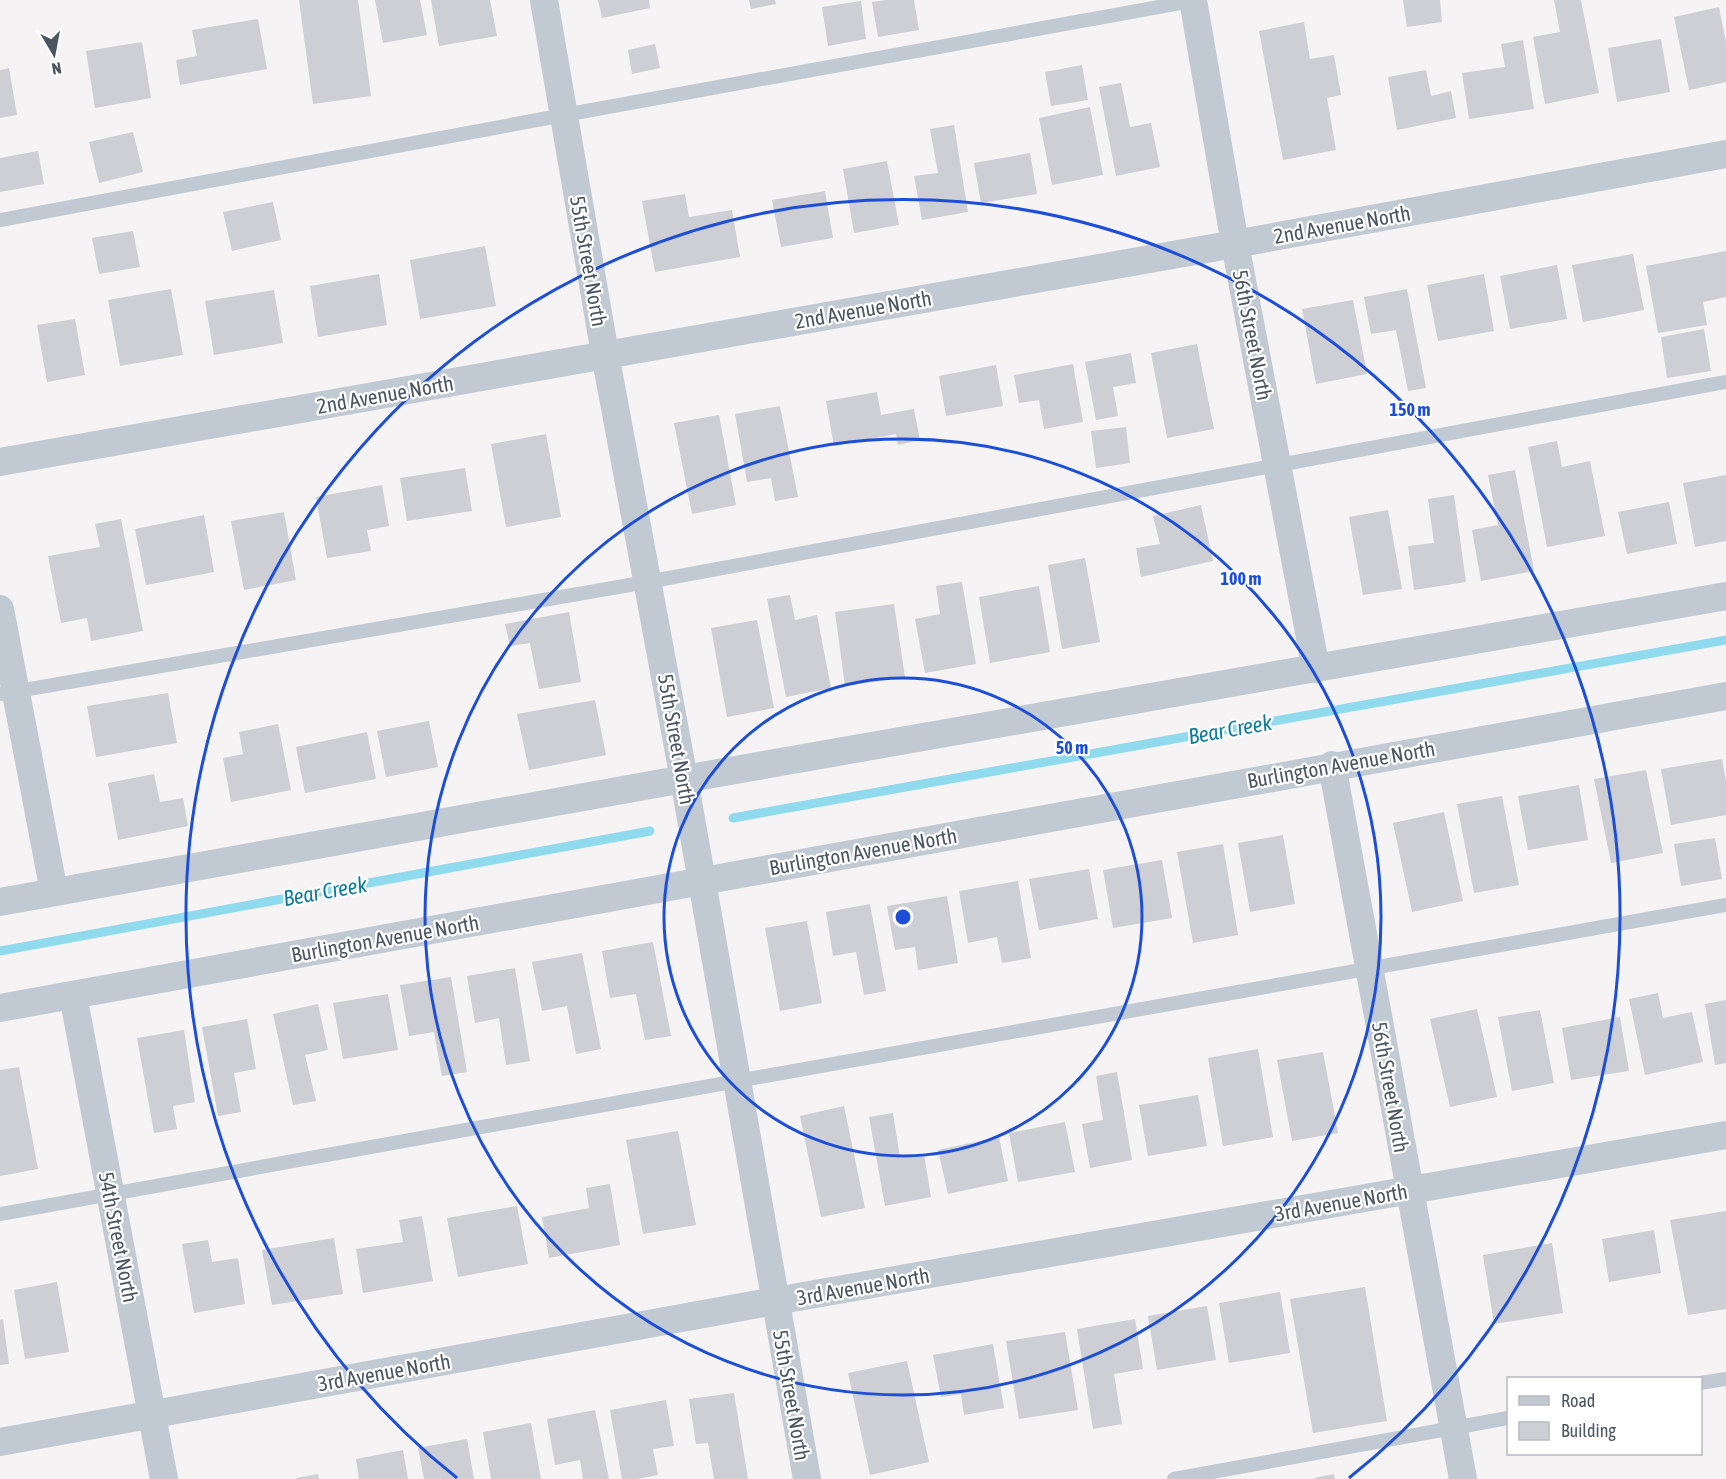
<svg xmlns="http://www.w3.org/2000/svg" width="1726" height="1479" viewBox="0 0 1726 1479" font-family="'Asap Condensed',sans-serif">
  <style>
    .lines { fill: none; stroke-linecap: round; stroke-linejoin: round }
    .stream { stroke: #90daee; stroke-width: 9 }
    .building { fill: #cdcfd5 }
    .lane { stroke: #c1cad2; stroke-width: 14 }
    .street { stroke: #c1cad2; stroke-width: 28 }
    .ring { fill: none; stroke: #1d4ed8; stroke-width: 3 }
    .labels { text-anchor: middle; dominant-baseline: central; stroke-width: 4.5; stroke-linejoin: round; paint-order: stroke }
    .street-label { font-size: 21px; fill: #4a5661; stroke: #fff }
    .water-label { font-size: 22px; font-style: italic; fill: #0c7c9b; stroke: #fff }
    .centre { fill: #1d4ed8; stroke: #fff; stroke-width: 3 }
    .ring-label { font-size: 18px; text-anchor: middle; font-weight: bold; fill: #1d4ed8; stroke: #fff; stroke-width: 4.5; stroke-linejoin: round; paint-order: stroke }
  </style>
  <rect width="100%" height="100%" fill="#f5f3f3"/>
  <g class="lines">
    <g class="stream">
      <polyline points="733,818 1726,640"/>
      <polyline points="0,951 650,831"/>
    </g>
  </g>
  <g class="building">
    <polygon points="299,0 358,0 371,96 313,104"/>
    <polygon points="375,0 420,0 427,35 383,43"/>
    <polygon points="431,0 490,0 497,36 439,46"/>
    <polygon points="598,0 649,0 650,8 602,18"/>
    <polygon points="749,0 775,0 776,4 751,9"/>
    <polygon points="886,0 914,0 919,30 878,37 872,2"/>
    <polygon points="1403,0 1440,0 1442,22 1407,27"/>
    <polygon points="1554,0 1581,0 1599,93 1545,104 1533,37 1560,32"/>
    <polygon points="861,1 866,39 828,46 822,7"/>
    <polygon points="1719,7 1726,42 1726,82 1689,90 1674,17"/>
    <polygon points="258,19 267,69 180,85 176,60 197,56 192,30"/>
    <polygon points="1304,22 1310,59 1334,55 1341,95 1327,98 1336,150 1283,160 1259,31"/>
    <polygon points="1661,39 1670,92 1617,102 1608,48"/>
    <polygon points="1523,40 1534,109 1469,119 1462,73 1505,67 1501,44"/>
    <polygon points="142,42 151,98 95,108 86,51"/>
    <polygon points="655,44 660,68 632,74 628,50"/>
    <polygon points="1082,65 1088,100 1051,106 1045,72"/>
    <polygon points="9,68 17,115 0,118 0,70"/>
    <polygon points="1426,70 1431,96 1451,91 1456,118 1397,130 1388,77"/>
    <polygon points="1121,83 1130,127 1151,123 1160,167 1116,176 1099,87"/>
    <polygon points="1090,107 1103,175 1052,185 1039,118"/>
    <polygon points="954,125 968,212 922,220 914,176 938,173 930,129"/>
    <polygon points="133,132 143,172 99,183 89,142"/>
    <polygon points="38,151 44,184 0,192 0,158"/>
    <polygon points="1030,153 1037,194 981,203 974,163"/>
    <polygon points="887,161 899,225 854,233 843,169"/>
    <polygon points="825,191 833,238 781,247 772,200"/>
    <polygon points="685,194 689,217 732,210 740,257 655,272 642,201"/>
    <polygon points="273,202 281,240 232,251 223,212"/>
    <polygon points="133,231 140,267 99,274 92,238"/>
    <polygon points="485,246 496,306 420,319 410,260"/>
    <polygon points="1726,251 1726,297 1703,302 1707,325 1658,333 1646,266"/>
    <polygon points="1633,254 1644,310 1583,322 1572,265"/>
    <polygon points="1557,265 1567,319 1510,329 1500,276"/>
    <polygon points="379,274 387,325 318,337 310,286"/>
    <polygon points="1484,274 1494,331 1438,341 1427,285"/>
    <polygon points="171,289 183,355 120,366 108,300"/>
    <polygon points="1407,289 1426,388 1408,391 1396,330 1371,334 1364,297"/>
    <polygon points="274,290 283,343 214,355 205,301"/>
    <polygon points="1353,300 1367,374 1316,384 1302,309"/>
    <polygon points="75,319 85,375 47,382 37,325"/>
    <polygon points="1704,329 1711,371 1667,378 1661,337"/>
    <polygon points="1197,344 1214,429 1167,438 1151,353"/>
    <polygon points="1131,353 1136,383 1113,387 1118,416 1096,420 1085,362"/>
    <polygon points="1073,364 1083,422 1044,429 1039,400 1019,403 1014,375"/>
    <polygon points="996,365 1003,406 946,416 939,376"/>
    <polygon points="877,392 881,415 914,409 920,440 898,445 896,434 834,446 826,401"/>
    <polygon points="780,406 798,497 775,501 771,478 747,482 735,414"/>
    <polygon points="719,415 736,505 692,514 674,423"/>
    <polygon points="1126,427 1130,463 1096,468 1091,431"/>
    <polygon points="546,434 561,517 506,527 491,444"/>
    <polygon points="1557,441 1562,467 1590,461 1605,536 1547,547 1528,447"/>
    <polygon points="465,468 472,511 407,521 400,478"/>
    <polygon points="1515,470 1534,571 1481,581 1472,530 1498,525 1488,475"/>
    <polygon points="1726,475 1726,541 1695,547 1683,483"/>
    <polygon points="382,485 389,526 367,530 371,551 327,558 316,497"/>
    <polygon points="1454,495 1466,582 1414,590 1408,546 1434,543 1428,499"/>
    <polygon points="1669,502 1677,544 1627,554 1618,512"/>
    <polygon points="1201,505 1213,561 1141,577 1136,548 1160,544 1153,516"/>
    <polygon points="1388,510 1402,589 1363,595 1349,517"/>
    <polygon points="284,512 296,580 244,590 231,521"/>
    <polygon points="204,515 214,572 146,585 135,529"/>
    <polygon points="121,519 143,631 91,641 87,618 61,623 48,556 100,547 95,524"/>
    <polygon points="1085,558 1100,642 1062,649 1048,565"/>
    <polygon points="962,582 976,664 925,673 915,619 940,614 936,586"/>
    <polygon points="1039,586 1050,652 990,663 979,597"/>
    <polygon points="790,595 795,620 817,615 831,688 786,697 767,599"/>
    <polygon points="894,604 905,677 845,686 835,612"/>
    <polygon points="569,612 581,682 539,689 530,643 510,646 505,624"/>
    <polygon points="757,620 774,708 727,717 711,628"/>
    <polygon points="168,693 177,743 96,757 87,706"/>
    <polygon points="595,700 606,755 529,770 517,714"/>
    <polygon points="429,721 438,767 386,777 377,731"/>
    <polygon points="278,724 291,790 231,802 223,758 243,754 239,732"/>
    <polygon points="367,732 376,779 305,793 296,747"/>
    <polygon points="1722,759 1726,781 1726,815 1671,825 1661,769"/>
    <polygon points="1646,770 1663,853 1611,863 1594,779"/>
    <polygon points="154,774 160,802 183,798 188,826 118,840 108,783"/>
    <polygon points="1579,785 1588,840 1528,850 1518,796"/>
    <polygon points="1502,796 1519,885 1474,893 1457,804"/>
    <polygon points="1444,812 1463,901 1412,912 1393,823"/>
    <polygon points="1283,835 1295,904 1250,912 1238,843"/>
    <polygon points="1715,838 1722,879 1681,886 1674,844"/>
    <polygon points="1223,844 1238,935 1193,943 1177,852"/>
    <polygon points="1162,860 1172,918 1113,928 1103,870"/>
    <polygon points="1089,869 1098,919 1039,930 1029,879"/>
    <polygon points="1018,881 1031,958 1002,963 997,937 968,943 959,891"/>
    <polygon points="947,896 958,963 918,970 915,947 895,950 887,906"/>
    <polygon points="870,904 886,991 864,995 856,952 833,956 826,912"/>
    <polygon points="807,921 822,1003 780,1011 765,928"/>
    <polygon points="653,942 671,1036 645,1040 636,994 610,998 602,951"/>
    <polygon points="582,953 601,1049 576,1054 567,1006 542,1011 532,962"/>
    <polygon points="515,968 530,1061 506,1065 499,1018 475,1023 467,976"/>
    <polygon points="451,977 467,1072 442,1076 434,1032 409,1036 400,985"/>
    <polygon points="1658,993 1663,1018 1692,1012 1703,1062 1645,1075 1629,999"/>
    <polygon points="388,994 398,1050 343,1059 333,1003"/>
    <polygon points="1726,1000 1726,1063 1715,1065 1705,1004"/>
    <polygon points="318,1004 328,1050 305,1055 316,1101 293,1105 273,1014"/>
    <polygon points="1477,1009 1497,1097 1450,1107 1430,1019"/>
    <polygon points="1540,1010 1554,1083 1512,1091 1498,1017"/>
    <polygon points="1620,1017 1629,1071 1571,1080 1562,1028"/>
    <polygon points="247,1019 256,1069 234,1073 241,1112 218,1116 202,1027"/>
    <polygon points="184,1030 195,1102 173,1106 177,1129 154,1133 137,1038"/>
    <polygon points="1258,1049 1273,1137 1223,1146 1208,1058"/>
    <polygon points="1323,1052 1338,1133 1292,1141 1277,1060"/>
    <polygon points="19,1067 38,1169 0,1176 0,1070"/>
    <polygon points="1117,1072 1132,1160 1090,1168 1082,1124 1103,1120 1096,1076"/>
    <polygon points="1198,1095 1207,1146 1148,1156 1139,1105"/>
    <polygon points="844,1106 865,1208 821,1217 800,1116"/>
    <polygon points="893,1113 900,1158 924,1154 931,1197 885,1206 869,1117"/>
    <polygon points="1065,1122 1075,1172 1018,1182 1009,1133"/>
    <polygon points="678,1131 696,1225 643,1234 626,1140"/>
    <polygon points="999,1137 1008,1181 948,1194 938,1150"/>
    <polygon points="610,1184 620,1245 549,1258 542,1217 589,1208 586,1188"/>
    <polygon points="517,1206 528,1264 458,1277 447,1218"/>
    <polygon points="1726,1211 1726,1309 1688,1315 1670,1220"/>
    <polygon points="422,1216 433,1281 363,1293 356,1249 403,1242 399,1220"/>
    <polygon points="1654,1230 1661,1273 1609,1282 1602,1239"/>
    <polygon points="334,1238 343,1294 272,1305 262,1250"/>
    <polygon points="208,1240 212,1262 238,1258 245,1304 194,1313 182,1244"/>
    <polygon points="1552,1243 1563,1313 1494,1324 1483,1255"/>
    <polygon points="57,1282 69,1352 25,1359 14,1290"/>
    <polygon points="1365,1287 1387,1421 1313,1433 1290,1299"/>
    <polygon points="1280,1292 1290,1353 1229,1363 1219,1303"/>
    <polygon points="1207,1306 1216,1360 1157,1370 1148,1316"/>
    <polygon points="3,1319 9,1364 0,1365 0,1320"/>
    <polygon points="1135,1319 1143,1369 1114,1374 1122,1424 1093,1429 1077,1329"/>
    <polygon points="1065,1332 1078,1410 1019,1419 1006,1341"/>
    <polygon points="993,1344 1004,1408 964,1415 961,1394 941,1397 933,1355"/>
    <polygon points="907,1361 929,1462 870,1475 848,1373"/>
    <polygon points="734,1393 748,1479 714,1479 708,1443 696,1444 689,1399"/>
    <polygon points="666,1400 674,1446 653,1449 658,1475 637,1479 622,1479 610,1410"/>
    <polygon points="595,1410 609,1479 583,1479 580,1460 555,1465 547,1419"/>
    <polygon points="531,1423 541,1479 491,1479 483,1432"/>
    <polygon points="467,1439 474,1479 424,1479 418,1448"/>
    <polygon points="403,1450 408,1479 359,1479 356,1459"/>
    <polygon points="318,1474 319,1479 296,1479 296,1478"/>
    <polygon points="1334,1474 1335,1479 1315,1479 1314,1478"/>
  </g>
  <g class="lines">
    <g class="lane">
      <polyline points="0,220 564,115 1197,0"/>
      <polyline points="0,694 647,582 1726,382"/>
      <polyline points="0,1214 737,1081 1726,905"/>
      <polyline points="1700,1383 1726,1379"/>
      <polyline points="1174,1479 1508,1418"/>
    </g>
    <g class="street">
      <polyline points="544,0 605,354 684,779 807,1479"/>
      <polyline points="1193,0 1235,244 1316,669"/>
      <polyline points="0,462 1235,244 1726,154"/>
      <polyline points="0,609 54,892"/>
      <polyline points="1332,765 1463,1479"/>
      <polyline points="0,902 684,779 1726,596"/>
      <polyline points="73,995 164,1479"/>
      <polyline points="0,1008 1726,696"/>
      <polyline points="0,1442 775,1301 1726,1135"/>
    </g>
  </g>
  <g class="ring">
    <circle cx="903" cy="917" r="239"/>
    <circle cx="903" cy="917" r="478"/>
    <path d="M457 1478A717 717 0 1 1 1349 1478"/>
  </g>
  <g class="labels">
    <g class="street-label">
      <text transform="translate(1342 224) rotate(-10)">2nd Avenue North</text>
      <text transform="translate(589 261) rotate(80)">55th Street North</text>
      <text transform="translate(863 309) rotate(-10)">2nd Avenue North</text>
      <text transform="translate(1253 335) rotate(79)">56th Street North</text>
      <text transform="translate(385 394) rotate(-10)">2nd Avenue North</text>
      <text transform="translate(677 739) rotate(80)">55th Street North</text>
      <text transform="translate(1341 764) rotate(-10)">Burlington Avenue North</text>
      <text transform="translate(863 851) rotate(-10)">Burlington Avenue North</text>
      <text transform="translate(385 938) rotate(-10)">Burlington Avenue North</text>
      <text transform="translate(1391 1087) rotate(80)">56th Street North</text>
      <text transform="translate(1341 1202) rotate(-10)">3rd Avenue North</text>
      <text transform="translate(119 1237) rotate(79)">54th Street North</text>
      <text transform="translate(863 1286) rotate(-10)">3rd Avenue North</text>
      <text transform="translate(384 1372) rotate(-10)">3rd Avenue North</text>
      <text transform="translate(792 1395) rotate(80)">55th Street North</text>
    </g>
    <g class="water-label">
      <text transform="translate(1230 729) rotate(-10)">Bear Creek</text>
      <text transform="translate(325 891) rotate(-10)">Bear Creek</text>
    </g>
  </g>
  <circle cx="903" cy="917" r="9" class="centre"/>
  <g class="ring-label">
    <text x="1410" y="416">150 m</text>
    <text x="1241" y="585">100 m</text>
    <text x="1072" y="754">50 m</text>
  </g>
  <rect x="1507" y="1377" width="195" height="78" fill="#ffffff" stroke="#b7bbc0" stroke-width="1.5"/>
  <rect x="1519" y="1396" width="30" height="9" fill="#c1cad2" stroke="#b7bbc0" stroke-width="1.5"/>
  <text x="1561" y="1407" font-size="18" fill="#4a5661">Road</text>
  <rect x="1519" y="1422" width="30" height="18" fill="#cdcfd5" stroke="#b7bbc0" stroke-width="1.5"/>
  <text x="1561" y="1437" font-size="18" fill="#4a5661">Building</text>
  <g transform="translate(54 54) rotate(170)" stroke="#ffffff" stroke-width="4.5" paint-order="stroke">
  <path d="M0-4.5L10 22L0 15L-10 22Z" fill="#4a5661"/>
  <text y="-9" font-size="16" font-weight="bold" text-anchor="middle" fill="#4a5661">N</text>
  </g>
</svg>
